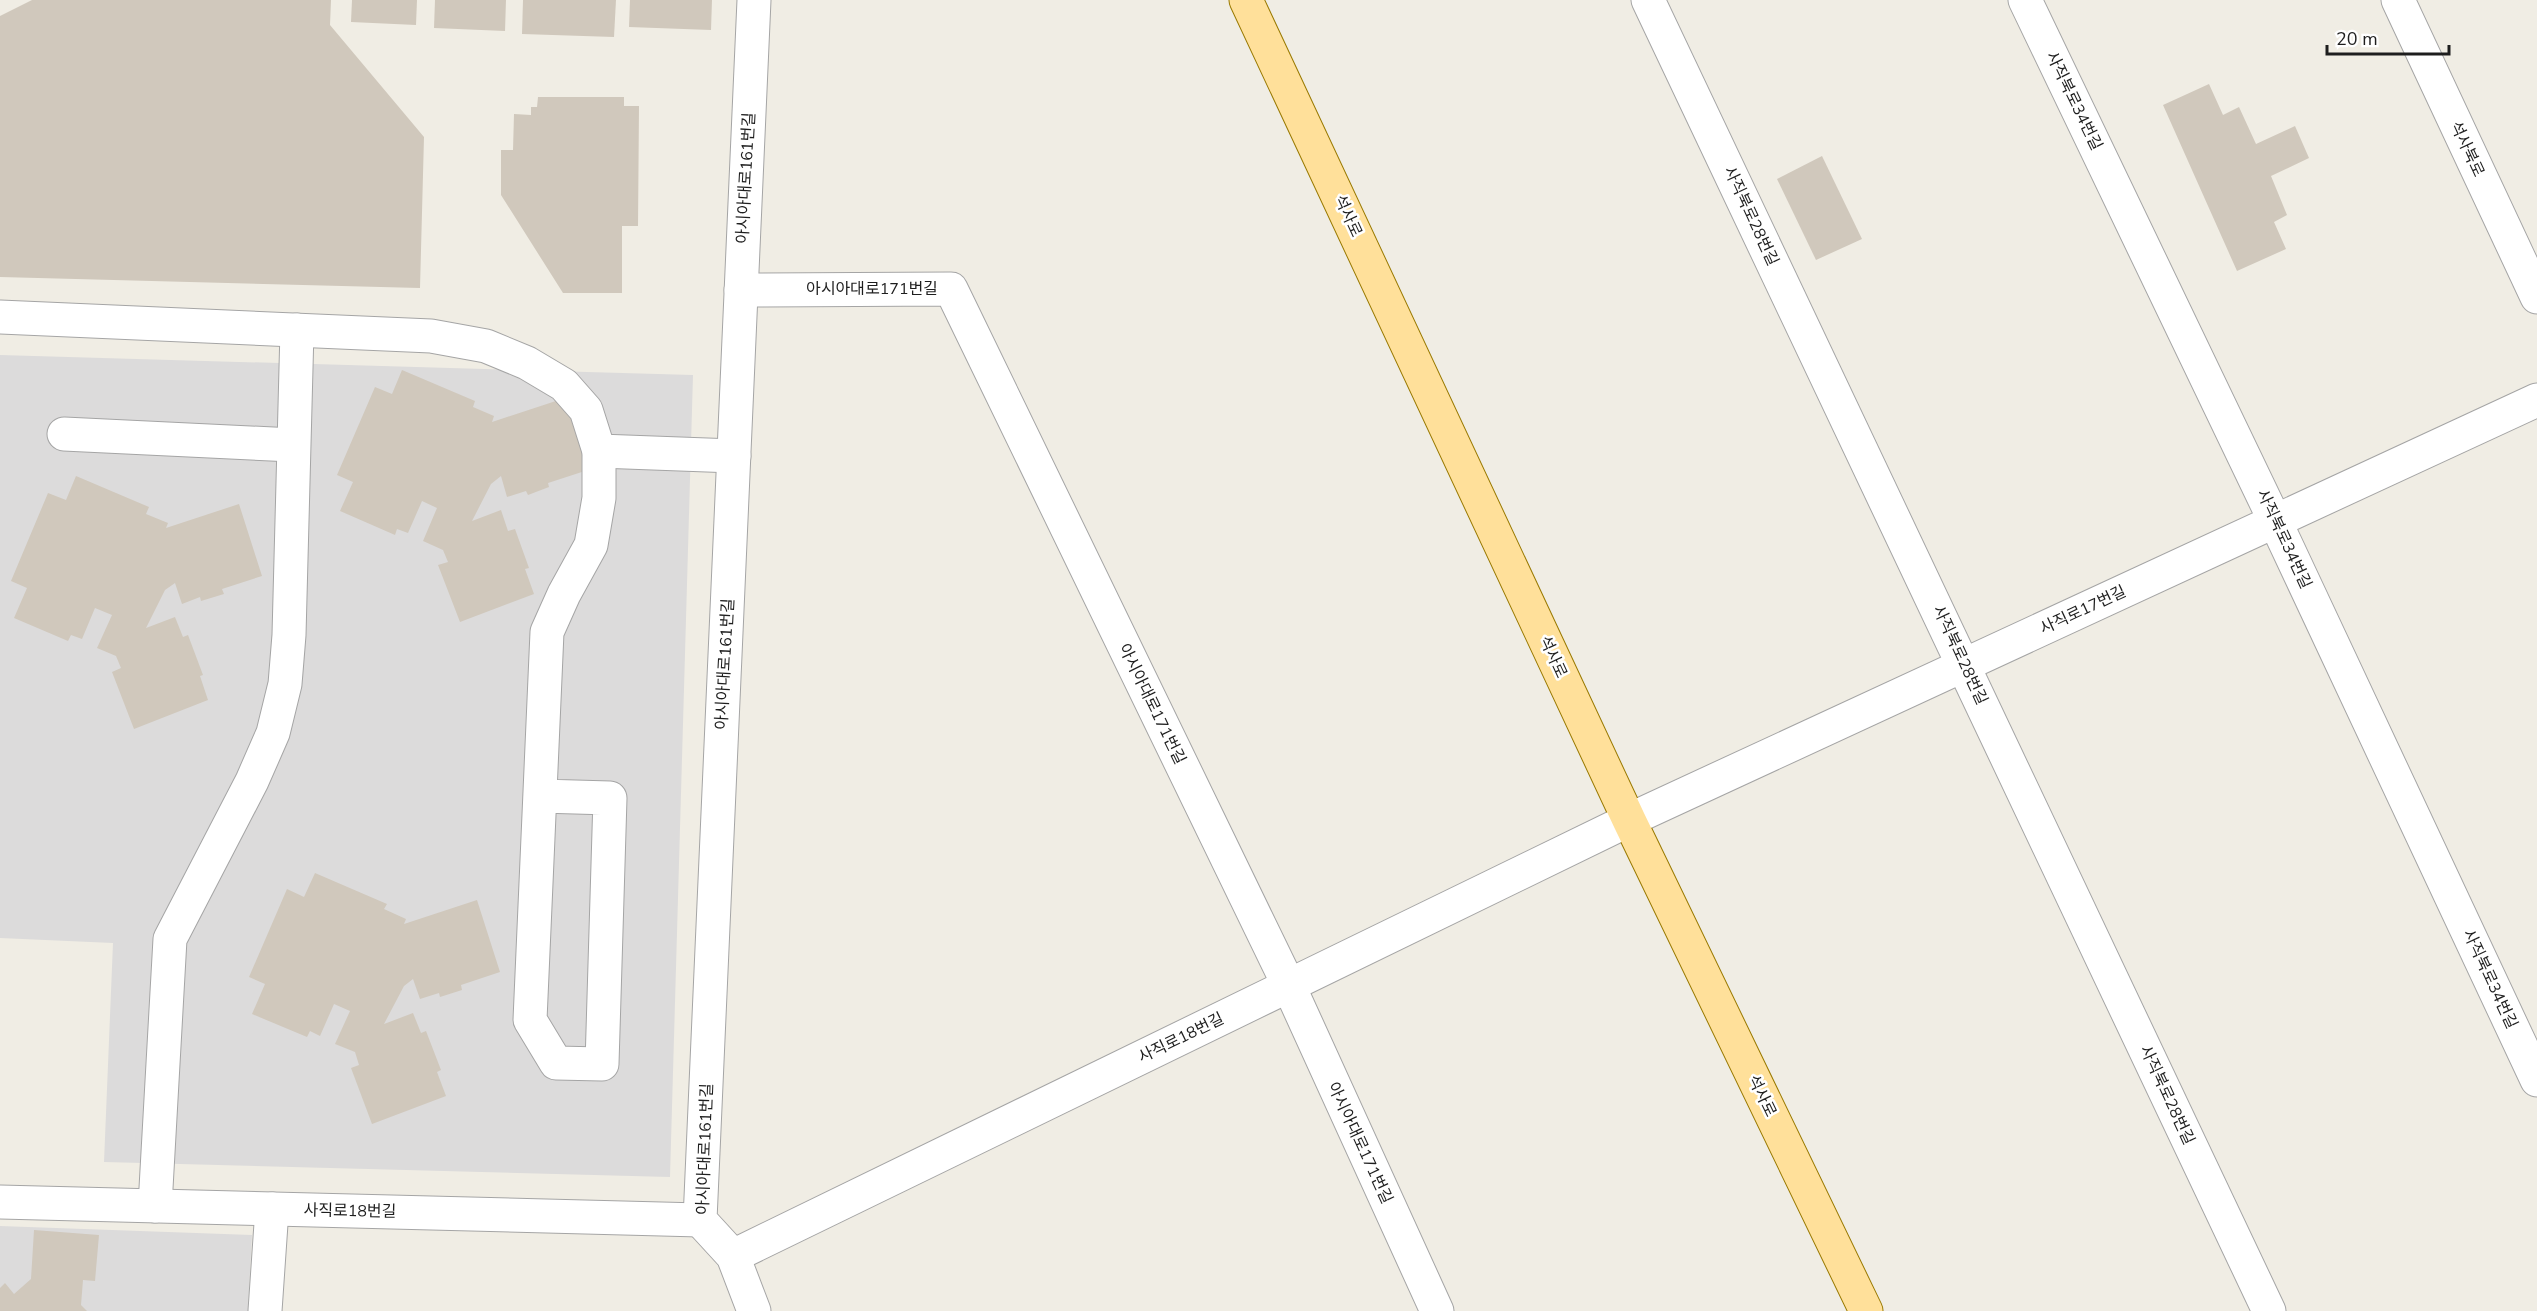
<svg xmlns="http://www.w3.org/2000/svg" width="2537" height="1311" viewBox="0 0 2537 1311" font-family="'Nunito Sans','Noto Sans KR',sans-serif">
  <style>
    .residential { fill: #dcdbdb }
    .building { fill: #d0c8bc }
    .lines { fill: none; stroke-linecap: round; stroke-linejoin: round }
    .minor-casing { stroke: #a5a5a5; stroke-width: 35 }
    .major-casing { stroke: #997900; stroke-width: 35 }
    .minor { stroke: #fff; stroke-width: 33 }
    .major { stroke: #ffe09a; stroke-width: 33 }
    .labels { text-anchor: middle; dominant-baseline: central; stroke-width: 5; stroke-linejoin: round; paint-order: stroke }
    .street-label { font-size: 16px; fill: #1e1e1e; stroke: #fff }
  </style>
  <rect width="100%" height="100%" fill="#f0ede4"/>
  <g class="residential">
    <polygon points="0,355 693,375 670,1177 104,1162 113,943 0,938"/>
    <polygon points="0,1226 252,1235 248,1311 0,1311"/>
  </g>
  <g class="building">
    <polygon points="32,0 331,0 330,25 424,137 420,288 0,277 0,16"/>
    <polygon points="352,0 417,0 416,25 351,22"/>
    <polygon points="435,0 506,0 505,31 434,28"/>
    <polygon points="523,0 616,0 614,37 522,34"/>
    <polygon points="630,0 712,0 711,30 629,27"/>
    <polygon points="2209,84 2223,115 2239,107 2256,144 2295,126 2309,158 2271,176 2287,215 2274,222 2286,249 2237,271 2163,105"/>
    <polygon points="538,97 624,97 624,106 639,106 638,226 622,226 622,293 563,293 501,195 501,150 513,150 514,114 531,115 531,107 537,107"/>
    <polygon points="1822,156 1862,239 1816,260 1777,179"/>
    <polygon points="402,370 475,401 473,407 494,416 492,422 565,398 588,470 548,483 549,487 528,495 526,491 507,497 501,476 491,484 472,521 501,510 508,531 515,529 529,568 525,569 534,594 460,622 438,565 448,562 443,550 423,541 437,508 422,501 408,533 397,529 395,535 340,511 353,482 337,475 375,387 392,394"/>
    <polygon points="76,476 149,507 146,514 168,523 166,528 239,504 262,576 222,589 224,594 201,601 200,597 182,604 175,583 165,590 146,628 175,617 183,637 188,635 203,675 200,676 208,700 134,729 112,672 121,668 116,656 97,648 112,615 95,608 82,639 71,635 68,641 14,618 27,588 11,581 48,493 66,500"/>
    <polygon points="315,873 387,904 384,909 406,919 404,924 477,900 500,972 461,985 462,990 440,997 439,993 420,999 413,979 404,986 384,1024 413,1013 421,1033 426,1031 441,1070 437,1072 446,1096 372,1124 351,1068 359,1065 355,1052 335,1044 350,1011 334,1004 320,1036 310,1031 307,1037 252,1014 265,984 249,977 287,889 304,897"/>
    <polygon points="34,1230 99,1235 95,1281 83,1280 81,1305 87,1311 0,1311 0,1288 5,1283 14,1294 31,1279"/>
  </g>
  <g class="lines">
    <g class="minor-casing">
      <g id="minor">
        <polyline points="754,0 700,1220 733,1256 754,1311"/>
        <polyline points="1648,0 2269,1311"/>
        <polyline points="2025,0 2275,521 2537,1080"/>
        <polyline points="2398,0 2537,297"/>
        <polyline points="741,290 951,289 1289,986 1437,1311"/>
        <polyline points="0,317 431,336 486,346 527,363 564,385 586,410 599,451 599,498 591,545 564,594 547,632 530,1020 556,1063 602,1064 610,798 540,796"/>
        <polyline points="64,434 293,445"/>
        <polyline points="599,451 734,456"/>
        <polyline points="0,1202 700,1220"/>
        <polyline points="155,1206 170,939 252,781 273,733 285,684 289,635 297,330"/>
        <polyline points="733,1256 1629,820 2537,400"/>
        <polyline points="265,1311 272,1209"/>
      </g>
    </g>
    <g class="major-casing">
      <polyline id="major" points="1246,0 1629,820 1866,1311"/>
    </g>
    <use href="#minor" class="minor"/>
    <use href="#major" class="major"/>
  </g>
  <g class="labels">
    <g class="street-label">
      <text transform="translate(2074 101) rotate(64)">사직북로34번길</text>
      <text transform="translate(2467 149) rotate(65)">석사북로</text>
      <text transform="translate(746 178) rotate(-87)">아시아대로161번길</text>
      <text transform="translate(1348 216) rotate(65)">석사로</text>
      <text transform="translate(1751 216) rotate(65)">사직북로28번길</text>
      <text x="872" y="289">아시아대로171번길</text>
      <text transform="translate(2284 539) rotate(65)">사직북로34번길</text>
      <text transform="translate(2083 610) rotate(-25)">사직로17번길</text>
      <text transform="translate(1960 655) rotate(65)">사직북로28번길</text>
      <text transform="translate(1553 657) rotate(65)">석사로</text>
      <text transform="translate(725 664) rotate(-87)">아시아대로161번길</text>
      <text transform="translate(1152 704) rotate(64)">아시아대로171번길</text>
      <text transform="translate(2490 979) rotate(65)">사직북로34번길</text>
      <text transform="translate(1181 1038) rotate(-26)">사직로18번길</text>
      <text transform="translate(2167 1095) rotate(65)">사직북로28번길</text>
      <text transform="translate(1762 1096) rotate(64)">석사로</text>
      <text transform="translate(1360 1143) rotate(65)">아시아대로171번길</text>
      <text transform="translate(705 1149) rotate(-88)">아시아대로161번길</text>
      <text transform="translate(350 1211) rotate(1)">사직로18번길</text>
    </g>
  </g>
  <path d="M2327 45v9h122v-9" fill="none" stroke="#1e1e1e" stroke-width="3"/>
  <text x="2336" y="45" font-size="18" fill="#1e1e1e" stroke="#ffffff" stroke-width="4.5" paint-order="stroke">20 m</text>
</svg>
